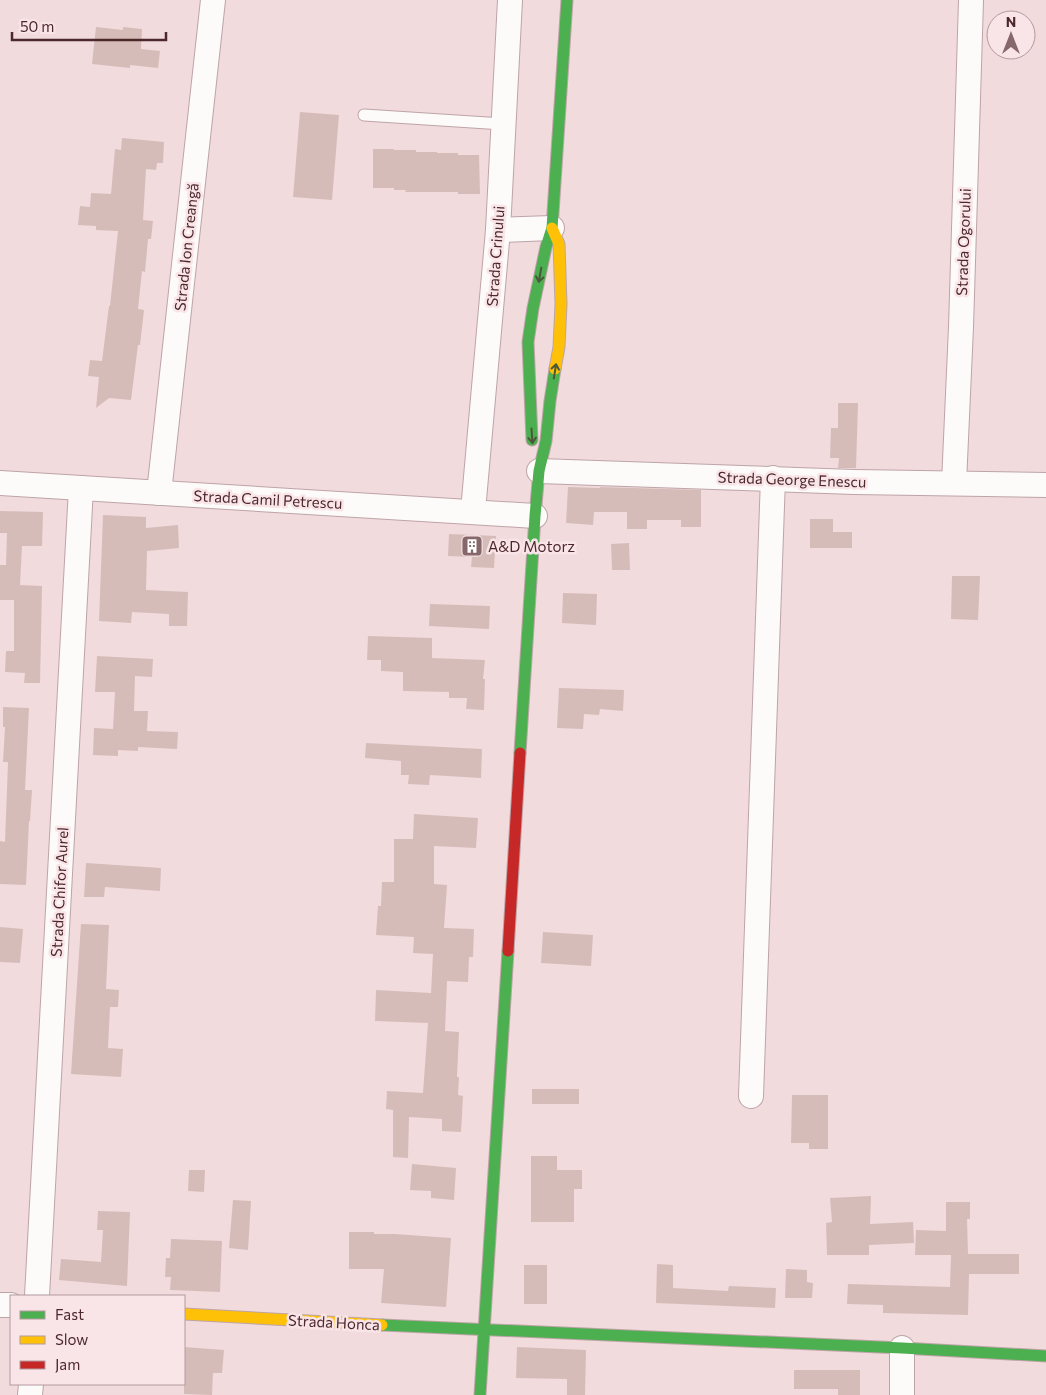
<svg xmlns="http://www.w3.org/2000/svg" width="1046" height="1395" viewBox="0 0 1046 1395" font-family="Commissioner,sans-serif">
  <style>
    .building { fill: #d6bcb9 }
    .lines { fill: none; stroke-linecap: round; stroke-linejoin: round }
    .lane-casing { stroke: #bea4a7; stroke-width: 13 }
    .street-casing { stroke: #bea4a7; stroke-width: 26 }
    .fast-casing { stroke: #bea4a7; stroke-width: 13 }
    .slow-casing { stroke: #bea4a7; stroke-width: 13 }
    .jam-casing { stroke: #bea4a7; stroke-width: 13 }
    .lane { stroke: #fdfafa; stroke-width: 11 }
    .street { stroke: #fdfafa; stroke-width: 24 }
    .fast { stroke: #4caf50; stroke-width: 11 }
    .slow { stroke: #ffc107; stroke-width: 11 }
    .jam { stroke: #c62828; stroke-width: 11 }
    .oneway { stroke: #4c5739 }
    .labels { text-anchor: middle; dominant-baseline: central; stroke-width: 5; stroke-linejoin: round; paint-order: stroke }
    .street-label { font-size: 15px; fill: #4c282d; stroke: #f9e5e7 }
    .poi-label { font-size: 15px; fill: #4c282d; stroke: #f9e5e7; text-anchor: start }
  </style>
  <rect width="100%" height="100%" fill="#f1dbdd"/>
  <g class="building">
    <polygon points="96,27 123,30 123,27 142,29 141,49 160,51 158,68 130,65 130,68 92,64"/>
    <polygon points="300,112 339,115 332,200 293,197"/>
    <polygon points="122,138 164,142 163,163 157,163 156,170 146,169 143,220 153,221 151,239 148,239 145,272 142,271 138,309 144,310 140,345 138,345 131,400 109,398 96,408 99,377 88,376 90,360 102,361 109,306 110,306 118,231 96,230 96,226 78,225 80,206 90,207 91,193 111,194 115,149 121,150"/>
    <polygon points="373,149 394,149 394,150 416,150 416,152 437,152 437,153 458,153 458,155 479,155 480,194 458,194 458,192 405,192 406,190 394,190 394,188 373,188"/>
    <polygon points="838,403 858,403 856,468 838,468 839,458 830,458 831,428 838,428"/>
    <polygon points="568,487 600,488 600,487 701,490 701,527 681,527 681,520 647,520 647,529 627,529 627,512 594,512 593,525 566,523"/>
    <polygon points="0,511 43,512 42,546 22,546 20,585 42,586 40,683 24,683 25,673 5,672 6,651 14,651 14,600 0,600 0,565 6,565 7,533 0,533"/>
    <polygon points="103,515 146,517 146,528 178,525 179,548 147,551 146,590 188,592 187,626 169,626 169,614 132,612 131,623 99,621"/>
    <polygon points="810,519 833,519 833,532 852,532 852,548 810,548"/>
    <polygon points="449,534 496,536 494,568 471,567 472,557 448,556"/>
    <polygon points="629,543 630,570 612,570 611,544"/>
    <polygon points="952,576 980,576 978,620 951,619"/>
    <polygon points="563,593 597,594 596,625 562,623"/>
    <polygon points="430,604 490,606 489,629 429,626"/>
    <polygon points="368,636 432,638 432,658 485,660 483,679 485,679 484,710 466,709 467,698 449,698 449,692 403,691 403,672 381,671 381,660 367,660"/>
    <polygon points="97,656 153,659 152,677 135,676 134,711 148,711 147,731 178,732 177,749 138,747 138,751 118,750 118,756 93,755 94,728 113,729 115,692 95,692"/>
    <polygon points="559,688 624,690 623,711 600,709 599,715 584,714 583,729 557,728"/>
    <polygon points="3,707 29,708 25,790 32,790 30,821 29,821 26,885 0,884 0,841 5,842 8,762 3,762 5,727 3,727"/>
    <polygon points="366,743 482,749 481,778 430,775 429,785 408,784 409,775 401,775 401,761 365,758"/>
    <polygon points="414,814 478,818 476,848 434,846 434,884 447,885 444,928 474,929 473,957 469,957 468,982 447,981 445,1031 459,1032 457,1077 459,1077 458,1095 463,1096 461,1132 442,1131 442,1119 409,1117 408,1158 393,1157 393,1110 386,1109 387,1091 423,1093 428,1023 375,1021 376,990 431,993 433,954 413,953 414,937 376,935 378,906 381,906 382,882 394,882 394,839 413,839"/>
    <polygon points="86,863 161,868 160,891 105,887 104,897 84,897"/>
    <polygon points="81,924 109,925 106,989 119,990 118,1007 110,1007 108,1048 123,1049 121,1077 71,1074"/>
    <polygon points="0,927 23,929 20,963 0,962"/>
    <polygon points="543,932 593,935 591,966 541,963"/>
    <rect x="532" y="1089" width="47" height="15"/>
    <polygon points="792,1095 828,1095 828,1149 809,1149 809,1143 791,1143"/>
    <polygon points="531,1156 557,1156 557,1170 582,1170 582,1189 574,1189 574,1222 531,1222"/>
    <polygon points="412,1164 456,1168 454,1200 431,1198 431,1191 410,1190"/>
    <polygon points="189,1170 205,1170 204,1192 188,1191"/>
    <polygon points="871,1196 870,1224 913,1222 914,1243 869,1245 869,1255 827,1255 826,1223 832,1222 830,1198"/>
    <polygon points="233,1200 251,1201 248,1250 229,1248"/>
    <polygon points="946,1202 970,1202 970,1219 967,1219 968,1254 1019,1254 1019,1274 969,1274 968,1315 883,1313 883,1305 847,1304 848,1284 950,1287 951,1255 915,1255 916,1230 946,1231"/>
    <polygon points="98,1211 130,1212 127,1286 59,1280 61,1259 101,1262 103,1230 97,1230"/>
    <polygon points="349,1232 374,1232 374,1234 395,1234 451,1238 446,1307 381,1303 384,1269 349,1269"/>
    <polygon points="171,1239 222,1241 220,1292 170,1290 171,1277 165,1277 166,1258 170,1258"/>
    <polygon points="657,1264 673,1265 673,1288 728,1291 729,1286 776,1288 775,1308 656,1303"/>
    <rect x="524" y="1265" width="23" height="39"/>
    <polygon points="786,1269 807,1270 807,1282 813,1283 812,1298 785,1298"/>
    <polygon points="184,1347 224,1350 222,1373 213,1373 212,1395 184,1394"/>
    <polygon points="517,1347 586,1350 585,1395 567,1395 567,1379 516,1378"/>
    <polygon points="794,1370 860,1370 860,1395 838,1395 838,1389 794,1389"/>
  </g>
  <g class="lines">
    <g class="lane-casing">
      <polyline id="lane" points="364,115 503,124"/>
    </g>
    <g class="street-casing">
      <g id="street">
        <polyline points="498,230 552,228"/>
        <polyline points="539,471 854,482 1046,485"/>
        <polyline points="0,483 535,516"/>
        <polyline points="954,483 961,327 971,0"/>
        <polyline points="159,493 213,0"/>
        <polyline points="473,511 498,230 510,0"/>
        <polyline points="751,1096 773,478"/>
        <polyline points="37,1296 81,488"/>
        <polyline points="0,1305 11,1305"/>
        <polyline points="902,1348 902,1395"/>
        <polyline points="30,1395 31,1384"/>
      </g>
    </g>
    <g class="fast-casing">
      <g id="fast">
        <polyline points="532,440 528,342 533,308 546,247 552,228 567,0"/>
        <polyline points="520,753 535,516 539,471 546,441 550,401 555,369"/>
        <polyline points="382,1325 902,1348 1046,1356"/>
        <polyline points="480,1395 508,951"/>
      </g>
    </g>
    <g class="slow-casing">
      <g id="slow">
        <polyline points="552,228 559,244 561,304 559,347 555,369"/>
        <polyline points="184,1314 382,1325"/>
      </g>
    </g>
    <g class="jam-casing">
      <polyline id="jam" points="508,951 520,753"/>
    </g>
    <use href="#lane" class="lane"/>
    <use href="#street" class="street"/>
    <use href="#fast" class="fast"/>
    <use href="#slow" class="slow"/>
    <use href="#jam" class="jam"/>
  </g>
  <defs><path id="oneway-shaft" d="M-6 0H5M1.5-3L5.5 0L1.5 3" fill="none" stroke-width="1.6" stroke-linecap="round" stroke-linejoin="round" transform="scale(1.25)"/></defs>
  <g class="oneway">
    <use href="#oneway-shaft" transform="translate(540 275) rotate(100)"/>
    <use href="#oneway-shaft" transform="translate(555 371) rotate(-81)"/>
    <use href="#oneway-shaft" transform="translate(532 436) rotate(86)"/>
  </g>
  <defs>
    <g id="building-square" transform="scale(1.125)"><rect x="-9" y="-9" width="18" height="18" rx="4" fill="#86676b" stroke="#f9e5e7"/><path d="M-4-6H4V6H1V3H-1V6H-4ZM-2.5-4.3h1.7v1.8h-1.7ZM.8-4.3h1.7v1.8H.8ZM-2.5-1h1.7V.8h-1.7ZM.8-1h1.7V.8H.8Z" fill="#fff"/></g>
  </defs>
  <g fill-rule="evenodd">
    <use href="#building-square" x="472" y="546"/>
  </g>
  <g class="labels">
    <g class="street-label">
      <text transform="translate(963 242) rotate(-88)">Strada Ogorului</text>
      <text transform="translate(186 247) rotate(-84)">Strada Ion Creangă</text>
      <text transform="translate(495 256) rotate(-86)">Strada Crinului</text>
      <text transform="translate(792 479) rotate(2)">Strada George Enescu</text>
      <text transform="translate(268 499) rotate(3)">Strada Camil Petrescu</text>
      <text transform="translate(59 892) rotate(-87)">Strada Chifor Aurel</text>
      <text transform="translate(334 1322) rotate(3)">Strada Honca</text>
    </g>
    <g class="poi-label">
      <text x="488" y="546">A&amp;D Motorz</text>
    </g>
  </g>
  <rect x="10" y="1295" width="175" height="90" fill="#f9e5e7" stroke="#b4999d"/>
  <rect x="20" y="1311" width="25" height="8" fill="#4caf50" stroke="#b4999d"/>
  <text x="55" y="1320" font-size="15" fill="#4c282d">Fast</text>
  <rect x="20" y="1336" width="25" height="8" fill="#ffc107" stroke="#b4999d"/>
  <text x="55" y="1345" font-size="15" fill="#4c282d">Slow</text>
  <rect x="20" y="1361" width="25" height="8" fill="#c62828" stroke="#b4999d"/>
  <text x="55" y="1370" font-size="15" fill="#4c282d">Jam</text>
  <g transform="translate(1011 35)"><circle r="24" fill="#f9e5e7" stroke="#b4999d"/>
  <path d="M0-4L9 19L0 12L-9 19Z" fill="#86676b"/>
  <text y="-8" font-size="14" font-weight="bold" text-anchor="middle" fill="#4c282d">N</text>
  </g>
  <path d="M12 32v8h154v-8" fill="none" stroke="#4c282d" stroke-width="2.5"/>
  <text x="20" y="32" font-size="15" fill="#4c282d" stroke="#f9e5e7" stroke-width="4" paint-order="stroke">50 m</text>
</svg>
